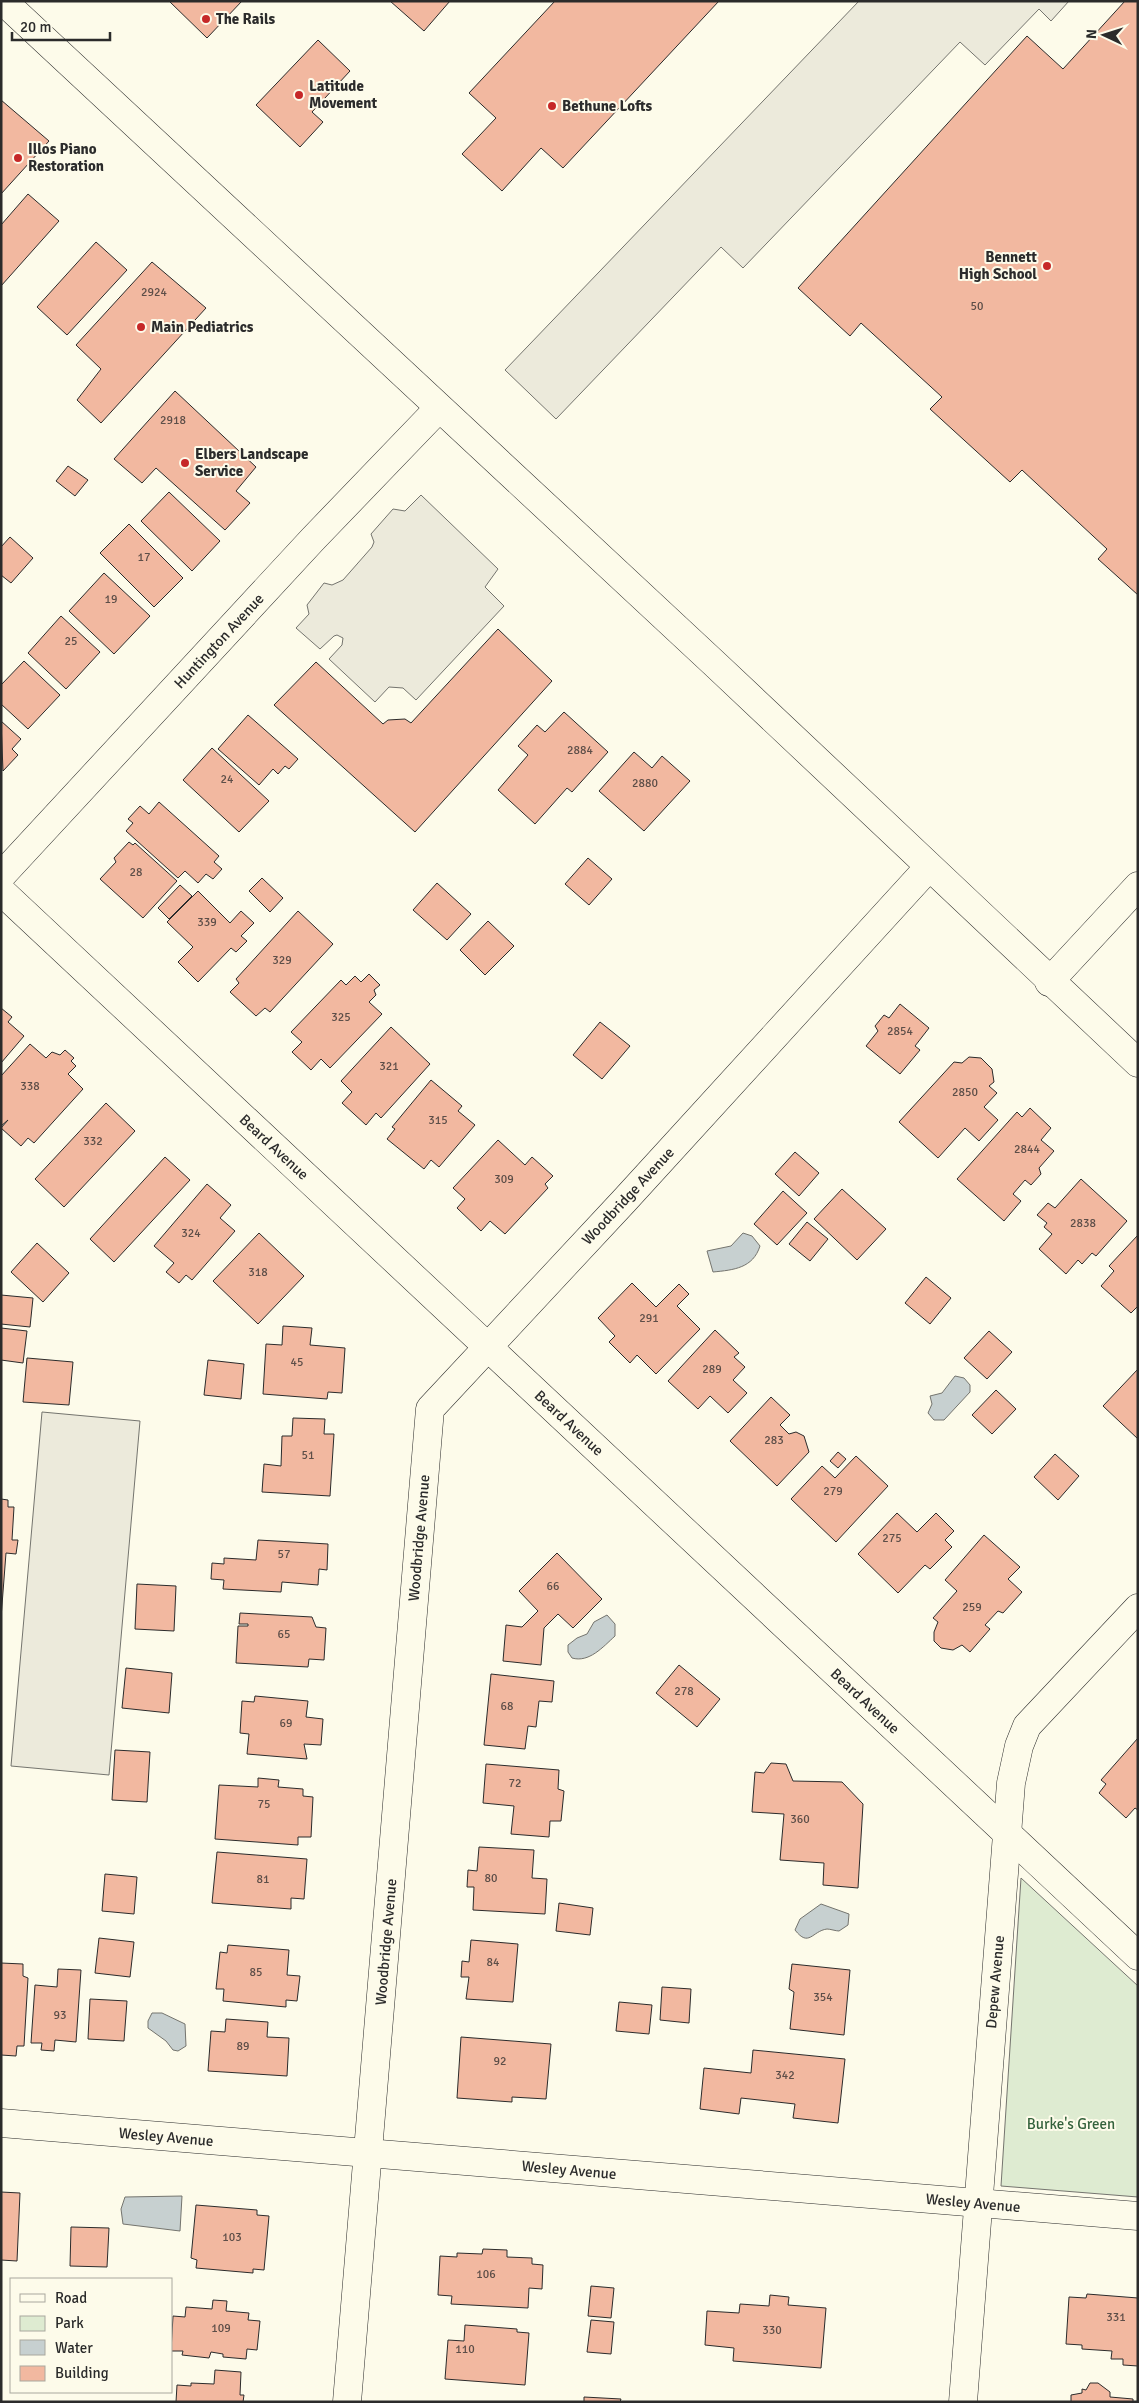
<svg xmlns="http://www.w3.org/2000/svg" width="1139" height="2403" viewBox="0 0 1139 2403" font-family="Signika,sans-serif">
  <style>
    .green { fill: #deebd1; stroke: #74746e }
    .parking { fill: #eceadb; stroke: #74746e }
    .water { fill: #c7d0d0; stroke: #74746e }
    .building { fill: #f2b8a0; stroke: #2b2b2b }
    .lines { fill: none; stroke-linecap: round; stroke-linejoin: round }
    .minor-casing { stroke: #2b2b2b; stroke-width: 29 }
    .major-casing { stroke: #2b2b2b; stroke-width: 29 }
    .minor { stroke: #fdfbea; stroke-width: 28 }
    .major { stroke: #fdfbea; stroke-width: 28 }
    .poi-dot { fill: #c62828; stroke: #fdfbea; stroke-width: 2 }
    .labels { text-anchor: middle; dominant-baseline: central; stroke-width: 4; stroke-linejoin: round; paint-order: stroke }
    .number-label { font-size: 12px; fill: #5d4e48 }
    .poi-label { font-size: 15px; font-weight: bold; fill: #2b2b2b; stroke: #fdfbea; text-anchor: start }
    .street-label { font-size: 15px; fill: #2b2b2b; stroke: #fdfbea }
    .park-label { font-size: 15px; fill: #34623c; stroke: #fdfbea }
  </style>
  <rect width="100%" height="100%" fill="#fdfbea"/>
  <polygon class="green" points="1021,1878 1138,1986 1138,2197 1001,2186"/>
  <g class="parking">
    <polygon points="859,1 1069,1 1051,21 1039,9 985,65 960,42 743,268 721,247 556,419 505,370"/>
    <polygon points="421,495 498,569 485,587 504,606 416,700 403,688 389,687 375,702 329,659 342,645 343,638 337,635 334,636 320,649 296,628 309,614 307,605 324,583 332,585 343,580 372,547 374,542 371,534 393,509 405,511"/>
    <polygon points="42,1412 140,1421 109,1775 11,1766"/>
  </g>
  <g class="water">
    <path d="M743,1233L752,1236L760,1246C753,1268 734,1270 713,1272L707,1251L731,1246Z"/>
    <polygon points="955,1376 964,1378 970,1385 970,1392 944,1420 934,1420 928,1413 932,1404 930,1396 942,1393"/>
    <path d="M607,1615L615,1624V1636C603,1647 589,1663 572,1658L568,1652V1645L577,1638L587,1634L594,1622Z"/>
    <path d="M821,1904L849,1914L848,1925L839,1931C836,1931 830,1929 827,1929C812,1931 809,1948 795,1930L800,1919Z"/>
    <polygon points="152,2013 162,2013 185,2024 186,2046 178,2051 173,2050 166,2041 148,2028 148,2021"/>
    <polygon points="182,2196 180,2231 123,2224 121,2209 125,2197"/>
  </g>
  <g class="building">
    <polygon points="169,1 242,1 207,38"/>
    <polygon points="390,1 450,1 424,31"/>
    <polygon points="555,1 719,1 563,168 541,148 502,191 462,154 496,118 469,93"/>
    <polygon points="1125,1 1138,1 1138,595 1098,559 1107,549 1022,470 1010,482 930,409 942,397 861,323 850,336 798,288 1027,36 1063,69"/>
    <polygon points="318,40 350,71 312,112 323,122 300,147 256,105"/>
    <polygon points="1,100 49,141 1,194"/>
    <polygon points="28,194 59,221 1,286 1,225"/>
    <polygon points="96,242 127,270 67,335 37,307"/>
    <polygon points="152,262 206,308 101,423 77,400 101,369 76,345"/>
    <polygon points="175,391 256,467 236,491 250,503 225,530 156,468 142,483 114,459"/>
    <polygon points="68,466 88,480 75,496 56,481"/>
    <polygon points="169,492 220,541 192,571 141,521"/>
    <polygon points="129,524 183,578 154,607 100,553"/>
    <polygon points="10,537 33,558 11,583 1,575 1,547"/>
    <polygon points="104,573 150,616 114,654 69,611"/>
    <polygon points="61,616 100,652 66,689 28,653"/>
    <polygon points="498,629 552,681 415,832 274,705 316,662 383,724 388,720 405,719 411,723"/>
    <polygon points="24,661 60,695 28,729 1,704 1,685"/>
    <polygon points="564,712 608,752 572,792 567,788 535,824 498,790 528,755 518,746 537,725 545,732"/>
    <polygon points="248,715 298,759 289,769 285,766 278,774 273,769 259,785 218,749"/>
    <polygon points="1,721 21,739 12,749 18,755 3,771"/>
    <polygon points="212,748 269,801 239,832 183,780"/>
    <polygon points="634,752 652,768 662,756 690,781 644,831 599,791"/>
    <polygon points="159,802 219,856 214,862 222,869 213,879 206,874 198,883 185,871 178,878 126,831 133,823 128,819 140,806 149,814"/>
    <polygon points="129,842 133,845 135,843 177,881 143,918 100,879 116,862 114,858"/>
    <polygon points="588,858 612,879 589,905 565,884"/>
    <polygon points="262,878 283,898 270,912 249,891"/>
    <polygon points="437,883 471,914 447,940 413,910"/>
    <polygon points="180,885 192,896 169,919 158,908"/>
    <polygon points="198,891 230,923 241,911 254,923 241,936 247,941 236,952 231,948 198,982 178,962 193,947 167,922"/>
    <polygon points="298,911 333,944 270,1012 265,1008 256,1016 230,992 239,983 236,979"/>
    <polygon points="488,921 514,946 485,975 460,950"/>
    <polygon points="369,974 380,985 374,990 376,995 369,1002 382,1014 330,1068 321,1059 311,1070 292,1052 302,1042 291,1032 341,980 346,985 355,976 361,982"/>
    <polygon points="900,1004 929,1028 915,1046 920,1050 900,1074 866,1046 878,1031 875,1026 884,1015 889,1018"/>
    <polygon points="1,1008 12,1017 8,1022 24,1036 1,1063"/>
    <polygon points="600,1022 630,1046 602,1079 573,1055"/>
    <polygon points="391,1027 430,1064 381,1118 376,1113 366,1125 342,1103 352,1092 341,1081"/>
    <polygon points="30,1044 46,1058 52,1052 60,1055 65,1050 74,1058 71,1061 76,1066 68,1074 83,1089 34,1143 28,1138 21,1146 1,1128 8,1120 1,1126 1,1076"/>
    <polygon points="969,1057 981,1058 992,1069 994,1082 989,1086 997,1093 984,1107 998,1120 979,1141 965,1128 938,1158 899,1122 954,1062 962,1063"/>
    <polygon points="431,1080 462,1106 458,1111 475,1125 439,1167 431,1160 424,1169 387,1139 395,1129 392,1127"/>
    <polygon points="106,1103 135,1131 64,1207 35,1179"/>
    <polygon points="1030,1108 1051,1128 1041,1140 1054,1151 1039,1168 1041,1174 1031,1185 1025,1180 1013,1194 1021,1201 1004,1221 957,1179 1017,1112 1022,1117"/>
    <polygon points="498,1140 525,1165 532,1157 553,1176 545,1184 548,1188 505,1234 490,1221 481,1231 457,1208 465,1199 453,1188"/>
    <polygon points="795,1152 819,1173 799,1196 775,1174"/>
    <polygon points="165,1157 190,1180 114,1262 90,1239"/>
    <polygon points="1081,1179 1127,1221 1096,1256 1092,1253 1082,1264 1078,1260 1066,1274 1039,1249 1052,1234 1044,1227 1047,1223 1037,1215 1048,1203 1055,1208"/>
    <polygon points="207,1184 231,1205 220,1218 235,1231 192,1280 186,1275 179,1283 166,1272 174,1263 154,1246"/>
    <polygon points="842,1189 886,1229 857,1260 814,1219"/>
    <polygon points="783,1191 807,1213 777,1245 754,1224"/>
    <polygon points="807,1222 828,1239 810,1261 789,1244"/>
    <polygon points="259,1233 304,1276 258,1324 213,1281"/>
    <polygon points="1138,1235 1138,1306 1131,1313 1101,1286 1114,1271 1109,1266"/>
    <polygon points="37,1243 69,1273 43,1302 11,1272"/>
    <polygon points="926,1277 951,1298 930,1324 905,1303"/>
    <polygon points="632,1283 656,1307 679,1284 689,1294 677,1306 700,1329 656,1374 637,1355 630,1363 609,1342 615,1336 598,1318"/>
    <polygon points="1,1295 33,1298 30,1327 1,1324"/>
    <polygon points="283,1326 312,1328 310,1345 345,1348 342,1393 328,1392 327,1399 263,1394 266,1344 282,1345"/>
    <polygon points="1,1328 27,1331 23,1363 1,1360"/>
    <polygon points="715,1330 739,1353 734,1357 745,1367 733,1380 747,1393 728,1413 710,1396 698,1409 668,1381"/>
    <polygon points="989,1331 1012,1352 987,1379 964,1358"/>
    <polygon points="27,1358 73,1362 69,1405 23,1402"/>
    <polygon points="208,1360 244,1364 241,1399 204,1395"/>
    <polygon points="1138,1369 1138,1439 1103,1406"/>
    <polygon points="996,1390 1016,1409 992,1434 972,1415"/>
    <polygon points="771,1397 790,1415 780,1425 789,1434 796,1432 804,1436 809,1452 777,1486 730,1441"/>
    <polygon points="293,1418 325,1419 324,1434 334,1434 330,1496 262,1492 264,1464 281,1466 282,1436 292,1436"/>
    <polygon points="838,1452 846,1459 838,1468 830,1461"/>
    <polygon points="1055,1454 1079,1476 1058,1500 1034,1477"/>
    <polygon points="856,1456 888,1486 836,1542 791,1499 822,1466 835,1478"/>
    <polygon points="1,1499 8,1500 8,1507 14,1507 12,1540 18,1540 16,1554 6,1553 1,1618"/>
    <polygon points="897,1513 917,1532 936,1513 954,1531 945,1540 952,1547 930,1569 925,1565 898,1593 858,1554"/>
    <polygon points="984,1535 1020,1567 1008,1579 1022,1592 1003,1613 998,1611 985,1625 990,1629 970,1652 962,1645 953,1650 941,1648 934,1641 934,1632 938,1622 933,1618 957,1591 945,1580"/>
    <polygon points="258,1540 328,1544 327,1570 319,1569 318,1585 282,1582 281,1592 223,1589 224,1580 211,1579 212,1563 224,1564 224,1558 256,1560"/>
    <polygon points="557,1553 602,1599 573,1628 558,1614 544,1628 541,1665 503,1661 506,1625 522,1627 538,1611 519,1591"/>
    <polygon points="137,1584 176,1586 174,1631 135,1629"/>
    <polygon points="240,1613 312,1617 316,1627 326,1628 324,1660 309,1659 308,1667 236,1663 238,1626 248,1626 248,1624 239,1624"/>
    <polygon points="679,1665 720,1699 697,1727 656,1693"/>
    <polygon points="126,1668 172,1673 169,1713 122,1708"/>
    <polygon points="491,1674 554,1681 552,1702 539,1701 536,1727 528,1726 525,1749 484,1745"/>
    <polygon points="255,1696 308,1701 306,1717 323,1719 321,1745 304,1744 307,1759 247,1754 249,1734 240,1733 242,1701 254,1702"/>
    <polygon points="1138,1738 1138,1810 1135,1808 1126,1818 1099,1793 1106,1784 1101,1780"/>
    <polygon points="115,1750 150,1752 147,1802 112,1800"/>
    <polygon points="771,1763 786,1764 793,1781 842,1782 863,1804 858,1888 823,1885 824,1863 780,1860 784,1814 752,1812 755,1772 764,1773"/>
    <polygon points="486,1764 559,1770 558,1789 564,1791 561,1821 550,1821 549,1837 511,1834 514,1806 483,1803"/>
    <polygon points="258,1778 279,1780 278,1787 303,1789 303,1796 313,1797 311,1837 298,1837 298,1845 215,1839 219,1785 258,1787"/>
    <polygon points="479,1847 534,1850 532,1878 547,1879 545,1914 473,1910 474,1887 467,1887 468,1870 477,1871"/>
    <polygon points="217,1852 307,1859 304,1899 291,1898 291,1909 212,1903"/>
    <polygon points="105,1874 137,1877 134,1914 102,1911"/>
    <polygon points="559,1903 593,1908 590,1935 556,1931"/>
    <polygon points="99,1938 134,1942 130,1977 95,1973"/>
    <polygon points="471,1940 518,1944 513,2002 466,1999 469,1977 461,1977 462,1961 469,1962"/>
    <polygon points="228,1945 289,1950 287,1975 300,1976 297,2001 286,2000 286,2007 223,2001 224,1989 216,1989 220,1952 227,1953"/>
    <polygon points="1,1963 23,1964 23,1976 28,1978 24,2046 17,2046 16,2056 1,2055"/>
    <polygon points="792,1964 850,1970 844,2035 790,2029 794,1992 789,1989"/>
    <polygon points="58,1969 81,1970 76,2042 55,2040 54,2051 41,2050 42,2043 31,2043 35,1985 57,1987"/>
    <polygon points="662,1987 691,1989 689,2023 660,2020"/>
    <polygon points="90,1999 127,2001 124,2041 88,2039"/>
    <polygon points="619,2002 652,2005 649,2034 616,2031"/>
    <polygon points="226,2019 268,2022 267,2037 289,2038 287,2076 208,2071 211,2031 225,2032"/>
    <polygon points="461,2037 551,2044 546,2099 512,2097 512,2102 457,2098"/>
    <polygon points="753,2050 845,2059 838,2123 793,2118 795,2104 741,2098 739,2114 700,2109 704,2068 751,2073"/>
    <polygon points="1,2192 20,2193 17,2261 1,2260"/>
    <polygon points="196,2205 257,2210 257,2215 269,2216 264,2270 253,2269 253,2273 196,2268 197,2260 191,2258"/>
    <polygon points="71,2227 109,2228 107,2267 70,2266"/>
    <polygon points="483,2249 507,2250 507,2257 532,2258 532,2264 543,2265 542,2289 529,2288 528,2308 451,2304 452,2296 438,2295 440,2256 457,2257 457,2253 482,2254"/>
    <polygon points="591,2286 614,2288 611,2318 588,2316"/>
    <polygon points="1087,2294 1138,2298 1138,2366 1123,2365 1123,2359 1111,2359 1112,2351 1082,2349 1082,2345 1066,2344 1069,2297 1086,2298"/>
    <polygon points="770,2295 789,2297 788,2305 826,2308 821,2368 733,2361 734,2348 705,2345 707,2311 739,2313 740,2304 769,2306"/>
    <polygon points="213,2300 227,2301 226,2311 249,2313 248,2320 260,2321 257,2350 247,2349 246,2359 223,2357 223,2354 211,2352 209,2358 182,2355 183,2351 171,2351 173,2316 185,2317 186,2307 212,2309"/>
    <polygon points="591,2320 614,2322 611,2354 587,2352"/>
    <polygon points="465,2325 517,2329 517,2332 529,2333 525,2385 445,2379 448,2340 464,2341"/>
    <polygon points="215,2370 241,2372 240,2395 244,2395 243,2402 176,2402 177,2385 191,2386 191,2383 214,2384"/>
    <polygon points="1090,2383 1098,2383 1110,2392 1110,2397 1133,2399 1133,2402 1071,2402 1071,2395 1082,2393 1082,2389 1086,2390"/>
    <polygon points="584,2397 621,2399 620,2402 584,2402"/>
  </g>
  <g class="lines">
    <g class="minor-casing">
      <g id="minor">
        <polyline points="1,876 313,539 439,408"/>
        <polyline points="1,891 1138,1956"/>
        <polyline points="1049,982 1138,886"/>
        <polyline points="1,2123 1138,2216"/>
        <polyline points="347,2402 430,1409 624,1201 929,867"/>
        <polyline points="963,2402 1011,1783 1019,1746 1027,1726 1138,1608"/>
      </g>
    </g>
    <g class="major-casing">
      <polyline id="major" points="3,1 716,665 1138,1063"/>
    </g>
    <use href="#minor" class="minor"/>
    <use href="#major" class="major"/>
  </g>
  <g class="poi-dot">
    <circle cx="206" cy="19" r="5"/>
    <circle cx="299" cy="95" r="5"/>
    <circle cx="552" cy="106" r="5"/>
    <circle cx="18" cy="158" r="5"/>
    <circle cx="1047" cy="266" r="5"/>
    <circle cx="141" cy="327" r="5"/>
    <circle cx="185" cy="463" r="5"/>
  </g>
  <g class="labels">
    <g class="number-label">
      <text x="154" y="292">2924</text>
      <text x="977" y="306">50</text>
      <text x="173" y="420">2918</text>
      <text x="144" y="557">17</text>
      <text x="111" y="599">19</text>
      <text x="71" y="641">25</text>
      <text x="580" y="750">2884</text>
      <text x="227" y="779">24</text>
      <text x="645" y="783">2880</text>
      <text x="136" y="872">28</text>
      <text x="207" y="922">339</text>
      <text x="282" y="960">329</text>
      <text x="341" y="1017">325</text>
      <text x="900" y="1031">2854</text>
      <text x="389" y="1066">321</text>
      <text x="30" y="1086">338</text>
      <text x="965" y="1092">2850</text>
      <text x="438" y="1120">315</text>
      <text x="93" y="1141">332</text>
      <text x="1027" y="1149">2844</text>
      <text x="504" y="1179">309</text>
      <text x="1083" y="1223">2838</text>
      <text x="191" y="1233">324</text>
      <text x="258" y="1272">318</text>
      <text x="649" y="1318">291</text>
      <text x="297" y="1362">45</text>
      <text x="712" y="1369">289</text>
      <text x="774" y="1440">283</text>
      <text x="308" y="1455">51</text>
      <text x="833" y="1491">279</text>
      <text x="892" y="1538">275</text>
      <text x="284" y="1554">57</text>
      <text x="553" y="1586">66</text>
      <text x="972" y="1607">259</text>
      <text x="284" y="1634">65</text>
      <text x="684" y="1691">278</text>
      <text x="507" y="1706">68</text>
      <text x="286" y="1723">69</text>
      <text x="515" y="1783">72</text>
      <text x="264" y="1804">75</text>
      <text x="800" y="1819">360</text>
      <text x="491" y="1878">80</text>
      <text x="263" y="1879">81</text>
      <text x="493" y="1962">84</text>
      <text x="256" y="1972">85</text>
      <text x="823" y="1997">354</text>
      <text x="60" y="2015">93</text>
      <text x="243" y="2046">89</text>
      <text x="500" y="2061">92</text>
      <text x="785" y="2075">342</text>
      <text x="232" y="2237">103</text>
      <text x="486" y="2274">106</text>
      <text x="1116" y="2317">331</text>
      <text x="221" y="2328">109</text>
      <text x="772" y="2330">330</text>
      <text x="465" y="2349">110</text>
    </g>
    <g class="poi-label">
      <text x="216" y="19">The Rails</text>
      <text x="309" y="86">Latitude<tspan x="309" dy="17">Movement</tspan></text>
      <text x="562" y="106">Bethune Lofts</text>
      <text x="28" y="149">Illos Piano<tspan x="28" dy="17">Restoration</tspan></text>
      <text x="1037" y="257" text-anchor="end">Bennett<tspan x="1037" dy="17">High School</tspan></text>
      <text x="151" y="327">Main Pediatrics</text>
      <text x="195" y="454">Elbers Landscape<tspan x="195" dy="17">Service</tspan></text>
    </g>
    <g class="street-label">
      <text transform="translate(219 641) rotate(-47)">Huntington Avenue</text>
      <text transform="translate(274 1147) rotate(43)">Beard Avenue</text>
      <text transform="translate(628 1196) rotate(-47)">Woodbridge Avenue</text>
      <text transform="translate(569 1423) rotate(43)">Beard Avenue</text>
      <text transform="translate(419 1538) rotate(-85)">Woodbridge Avenue</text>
      <text transform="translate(865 1701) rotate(43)">Beard Avenue</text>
      <text transform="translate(386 1942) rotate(-85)">Woodbridge Avenue</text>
      <text transform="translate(995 1982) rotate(-85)">Depew Avenue</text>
      <text transform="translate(166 2137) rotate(5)">Wesley Avenue</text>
      <text transform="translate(569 2170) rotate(5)">Wesley Avenue</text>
      <text transform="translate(973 2203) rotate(5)">Wesley Avenue</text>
    </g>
    <g class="park-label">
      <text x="1071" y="2124">Burke's Green</text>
    </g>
  </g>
  <rect width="1139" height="2403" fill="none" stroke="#2b2b2b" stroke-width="5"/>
  <rect x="10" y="2278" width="162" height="115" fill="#fdfbea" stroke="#a9a89e"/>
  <rect x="20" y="2294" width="25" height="8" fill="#fdfbea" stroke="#a9a89e"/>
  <text x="55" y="2303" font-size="15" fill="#2b2b2b">Road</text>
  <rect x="20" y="2316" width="25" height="15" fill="#deebd1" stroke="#a9a89e"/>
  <text x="55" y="2328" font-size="15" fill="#2b2b2b">Park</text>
  <rect x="20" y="2340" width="25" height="15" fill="#c7d0d0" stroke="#a9a89e"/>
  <text x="55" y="2353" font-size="15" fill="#2b2b2b">Water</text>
  <rect x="20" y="2366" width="25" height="15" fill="#f2b8a0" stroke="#a9a89e"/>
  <text x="55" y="2378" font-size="15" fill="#2b2b2b">Building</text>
  <g transform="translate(1104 35) rotate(274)" stroke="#fdfbea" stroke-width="4" paint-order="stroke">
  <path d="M0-4L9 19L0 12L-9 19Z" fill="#2b2b2b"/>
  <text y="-8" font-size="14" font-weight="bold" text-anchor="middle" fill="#2b2b2b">N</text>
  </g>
  <path d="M12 32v8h98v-8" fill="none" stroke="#2b2b2b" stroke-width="2.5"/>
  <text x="20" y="32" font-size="15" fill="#2b2b2b" stroke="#fdfbea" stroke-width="4" paint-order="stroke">20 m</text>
</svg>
